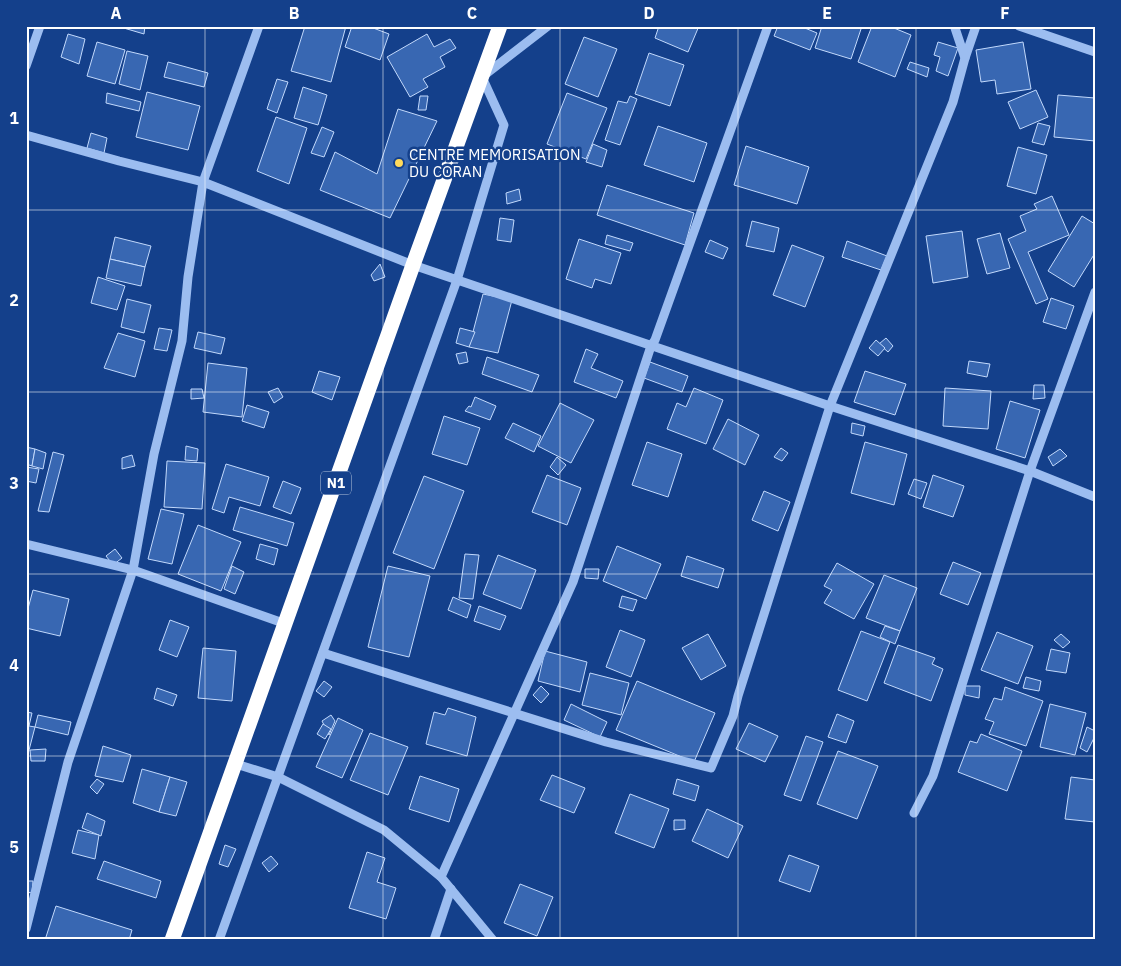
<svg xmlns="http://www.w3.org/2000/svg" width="1121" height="966" viewBox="0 0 1121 966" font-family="'IBM Plex Sans',sans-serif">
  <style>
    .building { fill: #3867b2; stroke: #c2d9fc }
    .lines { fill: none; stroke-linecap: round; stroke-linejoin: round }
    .minor { stroke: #9cbdf0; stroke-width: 9 }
    .highway { stroke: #fff; stroke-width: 15 }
    .grid { fill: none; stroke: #fff; stroke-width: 1; stroke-opacity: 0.55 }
    .poi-dot { fill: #ffda5b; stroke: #14408b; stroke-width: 2 }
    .labels { text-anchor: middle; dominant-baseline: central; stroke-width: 5; stroke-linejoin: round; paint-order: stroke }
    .shield { fill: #14408b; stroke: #b8c6dc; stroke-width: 1 }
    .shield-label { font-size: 14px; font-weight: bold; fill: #fff }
    .poi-label { font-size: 15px; fill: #fff; stroke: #14408b; text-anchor: start }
    .neatline { fill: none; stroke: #fff; stroke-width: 2 }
    .grid-label { font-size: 16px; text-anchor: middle; font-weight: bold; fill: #fff }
  </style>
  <rect width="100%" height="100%" fill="#14408b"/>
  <g class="building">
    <polygon points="117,26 145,26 144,34"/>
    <polygon points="305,26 346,26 331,82 291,71"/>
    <polygon points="352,26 368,26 389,34 380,60 345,47"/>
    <polygon points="659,26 699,26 688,52 655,38"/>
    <polygon points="778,26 800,26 817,33 810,50 774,36"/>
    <polygon points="822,26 862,26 851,59 815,48"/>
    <polygon points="872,26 889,26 911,35 895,77 858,62"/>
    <polygon points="68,34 85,39 79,64 61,57"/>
    <polygon points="427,34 434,47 450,39 456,48 440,57 445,67 423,79 428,87 410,97 387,57"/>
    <polygon points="584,37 617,49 598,97 565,84"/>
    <polygon points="97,42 125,50 115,84 87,76"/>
    <polygon points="938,42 958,48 948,76 936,71 940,57 934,55"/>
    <polygon points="1023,42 1031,89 997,94 995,80 981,82 976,50"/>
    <polygon points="127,51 148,56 140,90 119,84"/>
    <polygon points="649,53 684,65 670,106 635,94"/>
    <polygon points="168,62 208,73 204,87 164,77"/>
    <polygon points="910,62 929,68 927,77 907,69"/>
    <polygon points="277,79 288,82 277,113 267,109"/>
    <polygon points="303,87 327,95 318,125 294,118"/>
    <polygon points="1036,90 1048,117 1020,129 1008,102"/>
    <polygon points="147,92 200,106 188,150 136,137"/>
    <polygon points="107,93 141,102 139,111 106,103"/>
    <polygon points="567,93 607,108 586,159 547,144"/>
    <polygon points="1058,95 1095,98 1095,141 1054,137"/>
    <polygon points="420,96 428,96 426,110 418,110"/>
    <polygon points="630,96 637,99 620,145 605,140 618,101 627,103"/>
    <polygon points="398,109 437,121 390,218 320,190 335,152 377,174"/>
    <polygon points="276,117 307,128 289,184 257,171"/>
    <polygon points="1038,123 1050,126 1044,145 1032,142"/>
    <polygon points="658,126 707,143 694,182 644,165"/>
    <polygon points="322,127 334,132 324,157 311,153"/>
    <polygon points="91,133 107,138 104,153 87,148"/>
    <polygon points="593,144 607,150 602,167 586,162"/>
    <polygon points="746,146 809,167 797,204 734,185"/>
    <polygon points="1018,147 1047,155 1036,194 1007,186"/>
    <polygon points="607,185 694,213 685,245 597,215"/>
    <polygon points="519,189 521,200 507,204 506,193"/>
    <polygon points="1052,196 1069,235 1028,252 1048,299 1036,304 1008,239 1026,231 1020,216 1037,209 1034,204"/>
    <polygon points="1082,216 1095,224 1095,253 1074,287 1048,271"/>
    <polygon points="500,218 514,220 511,242 497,240"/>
    <polygon points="752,221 779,228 774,252 746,246"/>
    <polygon points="962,231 968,277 933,283 926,236"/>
    <polygon points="1000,233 1010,268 987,274 977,239"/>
    <polygon points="607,235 633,243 630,251 605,244"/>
    <polygon points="115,237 151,246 145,267 110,259"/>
    <polygon points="579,239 621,253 611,284 595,279 592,288 566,279"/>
    <polygon points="710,240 728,248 723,259 705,252"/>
    <polygon points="847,241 887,256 881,270 842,257"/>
    <polygon points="792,245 824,257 805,307 773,295"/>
    <polygon points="110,259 145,267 141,286 106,278"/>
    <polygon points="380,264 385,277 374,281 371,275"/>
    <polygon points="98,277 125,286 117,310 91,303"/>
    <polygon points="483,294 512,300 498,353 469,347"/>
    <polygon points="1051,298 1074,306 1066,329 1043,322"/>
    <polygon points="127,299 151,305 144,333 121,327"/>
    <polygon points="159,328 172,330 167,351 154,349"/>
    <polygon points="460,328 475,332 469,347 456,343"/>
    <polygon points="198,332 225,338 221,354 194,348"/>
    <polygon points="118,333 145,341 135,377 104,368"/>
    <polygon points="886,338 893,346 888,352 879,344"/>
    <polygon points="876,340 885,348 878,356 869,348"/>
    <polygon points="586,349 598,354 591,368 623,381 616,398 574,382"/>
    <polygon points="466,352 468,362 459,364 456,354"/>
    <polygon points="487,357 539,375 532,392 482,374"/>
    <polygon points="969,361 990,364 987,377 967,373"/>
    <polygon points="650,362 688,376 682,392 644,378"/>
    <polygon points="208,363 247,368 242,417 203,412"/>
    <polygon points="319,371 340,377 332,400 312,392"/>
    <polygon points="865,371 906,384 895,415 854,402"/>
    <polygon points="1034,385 1044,385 1045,398 1033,399"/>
    <polygon points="278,388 283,397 274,403 268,392"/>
    <polygon points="694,388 723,400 706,444 667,429 677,403 686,407"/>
    <polygon points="945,388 991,391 988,429 943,426"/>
    <polygon points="191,389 202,389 204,398 191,399"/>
    <polygon points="475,397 496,406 490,420 465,411 469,406 471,407"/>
    <polygon points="1010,401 1040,410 1025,458 996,449"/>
    <polygon points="560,403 594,420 571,463 538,446"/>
    <polygon points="247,405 269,412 264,428 242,421"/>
    <polygon points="444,416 480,428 467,465 432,454"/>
    <polygon points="728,419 759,435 745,465 713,449"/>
    <polygon points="513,423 541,436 534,452 505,438"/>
    <polygon points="852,423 865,426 863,436 851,433"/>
    <polygon points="647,442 682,454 668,497 632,485"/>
    <polygon points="865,442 907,454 894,505 851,493"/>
    <polygon points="186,446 198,449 197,461 185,460"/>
    <polygon points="26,447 35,449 32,466 26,464"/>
    <polygon points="781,448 788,453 782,461 774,457"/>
    <polygon points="35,449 46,453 43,469 32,466"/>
    <polygon points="1060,449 1067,456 1053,466 1048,457"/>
    <polygon points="53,452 64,455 49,512 38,511"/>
    <polygon points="132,455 135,466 122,469 122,458"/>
    <polygon points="557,457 566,465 558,475 550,467"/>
    <polygon points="167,461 205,463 202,509 164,507"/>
    <polygon points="226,464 269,477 260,506 229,497 224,513 212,509"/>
    <polygon points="26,467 39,469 36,483 26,481"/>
    <polygon points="547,475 581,488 567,525 532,512"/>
    <polygon points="933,475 964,486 953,517 923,507"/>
    <polygon points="424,476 464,491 434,569 393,553"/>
    <polygon points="914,479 927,483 921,499 908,494"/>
    <polygon points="283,481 301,488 291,514 273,507"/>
    <polygon points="764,491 790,502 778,531 752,520"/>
    <polygon points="240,507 294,523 287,546 233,530"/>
    <polygon points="161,509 184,514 172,564 148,559"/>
    <polygon points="198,525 241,542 221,591 178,574"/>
    <polygon points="260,544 278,549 274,565 256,559"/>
    <polygon points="617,546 661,564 646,599 603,581"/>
    <polygon points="115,549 122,558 113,565 106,556"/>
    <polygon points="465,554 479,555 473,599 459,598"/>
    <polygon points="498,555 536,570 521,609 483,594"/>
    <polygon points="687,556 724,569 718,588 681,576"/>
    <polygon points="953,562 981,573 968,605 940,594"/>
    <polygon points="837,563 874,584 854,619 824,603 832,590 824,586"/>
    <polygon points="232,566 244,572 235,594 224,589"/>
    <polygon points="388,566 430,576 409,657 368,647"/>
    <polygon points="585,569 599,569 598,579 585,578"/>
    <polygon points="884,575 917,588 900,631 866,618"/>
    <polygon points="33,590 69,599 60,636 26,628 26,616"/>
    <polygon points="622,596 637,600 633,611 619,607"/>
    <polygon points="453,597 471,605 467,618 448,610"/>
    <polygon points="479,606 506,616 500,630 474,621"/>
    <polygon points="170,620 189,627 177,657 159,650"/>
    <polygon points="885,626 900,631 895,644 880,637"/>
    <polygon points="620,630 645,640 631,677 606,667"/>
    <polygon points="861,631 890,642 867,701 838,690"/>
    <polygon points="997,632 1033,646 1018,684 981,670"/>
    <polygon points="708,634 726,666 701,680 682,648"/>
    <polygon points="1061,634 1070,642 1063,648 1054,640"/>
    <polygon points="898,645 935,658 932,664 943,669 931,701 884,683"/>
    <polygon points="203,648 236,651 232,701 198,698"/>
    <polygon points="1051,649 1070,653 1066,673 1046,670"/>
    <polygon points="545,651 587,662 580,692 538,681"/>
    <polygon points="590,673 629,683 621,715 582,705"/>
    <polygon points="1026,677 1041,681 1039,691 1023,688"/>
    <polygon points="324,681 332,687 324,697 316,691"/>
    <polygon points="637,681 715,713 694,762 616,730"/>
    <polygon points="541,686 549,694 541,703 533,695"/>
    <polygon points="965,686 980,686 979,698 965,695"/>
    <polygon points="1005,687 1043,701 1026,746 989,734 994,722 985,719 994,698 1002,700"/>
    <polygon points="157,688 177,695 173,706 154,699"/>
    <polygon points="571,704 607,722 600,737 564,720"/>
    <polygon points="1050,704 1086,713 1075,755 1040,747"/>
    <polygon points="448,708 476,717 467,756 426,744 434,712 445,715"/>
    <polygon points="26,712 32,713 29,726 35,727 28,754 26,754"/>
    <polygon points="837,714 854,721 846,743 828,737"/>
    <polygon points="38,715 71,722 68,735 35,727"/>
    <polygon points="331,715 335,721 329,735 322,721"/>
    <polygon points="338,718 363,730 342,778 316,767"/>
    <polygon points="749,723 778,736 765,762 736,749"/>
    <polygon points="323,724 331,729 325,739 317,734"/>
    <polygon points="1087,727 1095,731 1095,736 1087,752 1080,748"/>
    <polygon points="370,733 408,747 388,795 350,780"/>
    <polygon points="981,734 1022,751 1007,791 958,772 970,741 977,743"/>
    <polygon points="806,736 823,742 801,801 784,795"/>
    <polygon points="103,746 131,755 123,782 95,776"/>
    <polygon points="46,749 45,761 31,761 30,750"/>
    <polygon points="838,751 878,766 857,819 817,804"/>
    <polygon points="142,769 170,777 159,812 133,803"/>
    <polygon points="552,775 585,788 574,813 540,800"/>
    <polygon points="420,776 459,789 449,822 409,809"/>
    <polygon points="170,777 187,782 176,816 159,812"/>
    <polygon points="1071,777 1095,780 1095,822 1065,819"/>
    <polygon points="97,779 104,784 97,794 90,787"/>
    <polygon points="677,779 699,786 695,801 673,794"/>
    <polygon points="630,794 669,809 654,848 615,833"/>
    <polygon points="707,809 743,826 728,858 692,841"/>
    <polygon points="87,813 105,821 101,836 82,828"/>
    <polygon points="674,820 685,820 685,829 674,830"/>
    <polygon points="78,830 99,835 95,859 72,853"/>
    <polygon points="225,845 236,849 228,867 219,864"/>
    <polygon points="367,852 385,858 377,882 396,888 386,919 349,908"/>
    <polygon points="789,855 819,866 810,892 779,881"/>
    <polygon points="271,856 278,864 269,872 262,863"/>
    <polygon points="104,861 161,881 156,898 97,879"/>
    <polygon points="26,881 33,881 32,893 26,892"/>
    <polygon points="520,884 553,897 537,936 504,923"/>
    <polygon points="56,906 132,930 129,940 45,940"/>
  </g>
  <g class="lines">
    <g class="minor">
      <polyline points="1019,26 1095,52"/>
      <polyline points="965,58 976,26"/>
      <polyline points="26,66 40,26"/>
      <polyline points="26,135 119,161 203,182 413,265 830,406 1030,471 1095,497"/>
      <polyline points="26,544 133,570 286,624"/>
      <polyline points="323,653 606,742 711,768 733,716 738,696 830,406 953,102 965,58 955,28"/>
      <polyline points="236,764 278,777 384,830 441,877 493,940"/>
      <polyline points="914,813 933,776 1030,471 1095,292"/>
      <polyline points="441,877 573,582 651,346 655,340 768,26"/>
      <polyline points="26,929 68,762 133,570 154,454 182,341 188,277 203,182 259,26"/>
      <polyline points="219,940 457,280 504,125 482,77 548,26"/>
      <polyline points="434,940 451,889"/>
    </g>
    <polyline class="highway" points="172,940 413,265 500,26"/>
  </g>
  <path class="grid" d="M205,26V940M383,26V940M560,26V940M738,26V940M916,26V940M26,210H1095M26,392H1095M26,574H1095M26,756H1095"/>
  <circle class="poi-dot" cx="399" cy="163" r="5"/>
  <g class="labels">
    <rect class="shield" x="321" y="471.5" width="30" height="23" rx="4"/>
    <g class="shield-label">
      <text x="336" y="483">N1</text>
    </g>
    <g class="poi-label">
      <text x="409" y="154">CENTRE MEMORISATION<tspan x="409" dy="17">DU CORAN</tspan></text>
    </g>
  </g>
  <rect width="1121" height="966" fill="none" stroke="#14408b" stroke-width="55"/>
  <rect x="28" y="28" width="1066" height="910" class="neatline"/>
  <g class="grid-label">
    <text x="116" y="19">A</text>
    <text x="294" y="19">B</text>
    <text x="472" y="19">C</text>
    <text x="649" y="19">D</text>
    <text x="827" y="19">E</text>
    <text x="1005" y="19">F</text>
    <text x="14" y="124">1</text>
    <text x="14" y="306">2</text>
    <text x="14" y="489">3</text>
    <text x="14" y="671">4</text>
    <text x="14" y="853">5</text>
  </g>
</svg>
